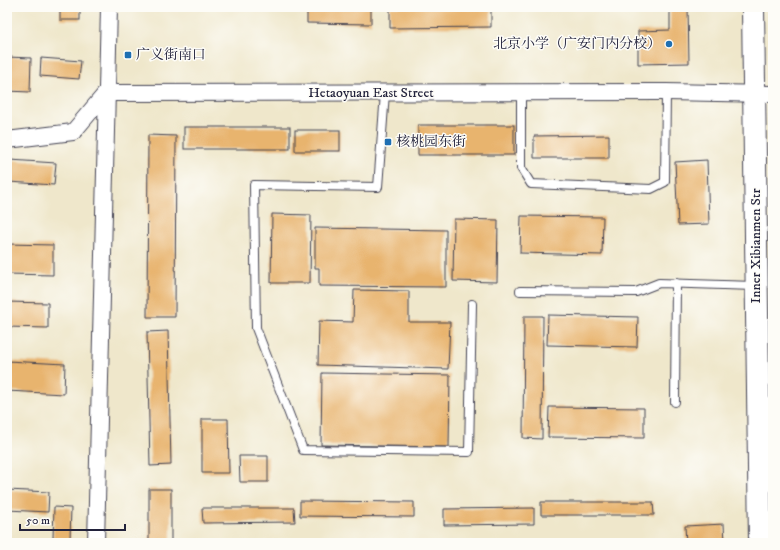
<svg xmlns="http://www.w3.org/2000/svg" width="780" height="550" viewBox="0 0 780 550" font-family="'IM FELL DW Pica','Noto Serif SC',serif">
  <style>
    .building { fill: #e8b46e }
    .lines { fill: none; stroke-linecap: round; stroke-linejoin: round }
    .lane-casing { stroke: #414051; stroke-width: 10 }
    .street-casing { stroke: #414051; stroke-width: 18 }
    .secondary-casing { stroke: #414051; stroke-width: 24 }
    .lane { stroke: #fff; stroke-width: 8 }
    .street { stroke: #fff; stroke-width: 16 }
    .secondary { stroke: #fff; stroke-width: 22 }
    .poi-dot { fill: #1f6fb2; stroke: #fdfcf7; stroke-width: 1.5 }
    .labels { text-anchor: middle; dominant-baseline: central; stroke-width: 3; stroke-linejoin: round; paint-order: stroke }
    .poi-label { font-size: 14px; fill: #22223b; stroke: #fdfcf7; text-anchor: start }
    .street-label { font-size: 14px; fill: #22223b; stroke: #fdfcf7 }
  </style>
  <rect width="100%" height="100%" fill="#fdfcf7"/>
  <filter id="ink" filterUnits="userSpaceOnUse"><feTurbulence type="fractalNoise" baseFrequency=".025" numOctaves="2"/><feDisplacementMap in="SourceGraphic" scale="8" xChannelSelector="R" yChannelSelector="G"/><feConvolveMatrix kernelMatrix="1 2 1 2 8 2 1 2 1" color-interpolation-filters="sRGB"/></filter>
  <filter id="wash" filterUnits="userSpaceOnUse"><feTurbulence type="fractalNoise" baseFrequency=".012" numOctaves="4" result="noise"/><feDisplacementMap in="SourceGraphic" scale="16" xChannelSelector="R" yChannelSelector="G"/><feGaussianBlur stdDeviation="0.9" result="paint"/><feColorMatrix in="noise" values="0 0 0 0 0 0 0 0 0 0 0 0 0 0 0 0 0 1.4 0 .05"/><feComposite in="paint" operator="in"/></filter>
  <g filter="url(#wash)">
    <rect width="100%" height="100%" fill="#efe7cb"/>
    <g id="blocks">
      <g class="building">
        <rect x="60" y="7" width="20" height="13"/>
        <polygon points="307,7 371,7 371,24 307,23"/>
        <polygon points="390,7 491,7 491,27 390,28"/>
        <polygon points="670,7 688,7 689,63 638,64 638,31 670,30"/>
        <polygon points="7,57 31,58 30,92 7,91"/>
        <polygon points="41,58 81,61 79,79 40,76"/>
        <rect x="418" y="125" width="96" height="30"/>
        <rect x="184" y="127" width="106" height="22"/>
        <rect x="295" y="130" width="45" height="21"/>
        <polygon points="148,135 176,136 175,317 147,317"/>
        <polygon points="609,135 609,158 534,158 534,136"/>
        <polygon points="10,160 56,163 54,185 9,182"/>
        <polygon points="707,160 709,224 678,225 675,162"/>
        <polygon points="272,214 311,215 310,283 271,283"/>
        <polygon points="521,216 603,217 602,255 520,253"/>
        <polygon points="454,219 498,220 497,282 453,281"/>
        <polygon points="315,228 446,230 446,287 319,286 319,268 315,268"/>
        <polygon points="7,244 53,245 53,275 7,274"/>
        <polygon points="354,290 409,291 409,322 450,322 448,369 318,365 319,321 353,322"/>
        <polygon points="7,302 48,303 48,328 7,327"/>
        <polygon points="548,315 638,317 637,347 547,345"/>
        <polygon points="524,316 543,316 542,439 523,438"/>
        <polygon points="168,331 171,465 150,466 147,332"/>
        <polygon points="7,361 65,364 64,394 7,391"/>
        <polygon points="322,373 450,375 449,447 321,445"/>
        <polygon points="549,407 644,408 644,438 548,437"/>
        <polygon points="202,419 228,419 229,473 202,473"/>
        <polygon points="239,456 268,456 268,482 240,482"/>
        <rect x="149" y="489" width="22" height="54"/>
        <polygon points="7,490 49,492 48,512 7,510"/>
        <polygon points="300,501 414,502 414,517 300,516"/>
        <polygon points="541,502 653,502 654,515 541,515"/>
        <polygon points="54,507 71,508 70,539 53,538"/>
        <polygon points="202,508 294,508 295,522 203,523"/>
        <polygon points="534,508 534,524 444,525 444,509"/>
        <polygon points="724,524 725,543 686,543 685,526"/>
      </g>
    </g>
  </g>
  <g filter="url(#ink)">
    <use href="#blocks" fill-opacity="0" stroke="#414051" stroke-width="1"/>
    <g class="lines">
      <g class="lane-casing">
        <g id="lane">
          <polyline points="521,92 521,168 531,184 651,189 665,182 666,92"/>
          <polyline points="385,93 378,187 254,185 256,328 303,450 469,452 472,304"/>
          <polyline points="520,291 636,292 659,283 755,286"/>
          <polyline points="675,402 676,283"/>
        </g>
      </g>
      <g class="street-casing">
        <g id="street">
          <polyline points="7,140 73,132 106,93 666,92 773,94"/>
          <polyline points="96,543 109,7"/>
        </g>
      </g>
      <g class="secondary-casing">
        <polyline id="secondary" points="753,7 760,543"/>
      </g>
      <use href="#lane" class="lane"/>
      <use href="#street" class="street"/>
      <use href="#secondary" class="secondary"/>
    </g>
  </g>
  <g class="poi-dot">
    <circle cx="669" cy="44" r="4"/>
    <rect x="124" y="51" width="8" height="8" rx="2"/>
    <rect x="384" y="138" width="8" height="8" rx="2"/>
  </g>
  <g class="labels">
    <g class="poi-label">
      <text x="661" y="44" text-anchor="end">北京小学（广安门内分校）</text>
      <text x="136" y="55">广义街南口</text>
      <text x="396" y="142">核桃园东街</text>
    </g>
    <g class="street-label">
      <text x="371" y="93">Hetaoyuan East Street</text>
      <text transform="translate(756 246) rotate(-90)">Inner Xibianmen Str</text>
    </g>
  </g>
  <rect width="780" height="550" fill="none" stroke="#fdfcf7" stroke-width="24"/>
  <path d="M20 524v6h105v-6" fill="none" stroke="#22223b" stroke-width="2"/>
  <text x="26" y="524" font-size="12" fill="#22223b" stroke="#fdfcf7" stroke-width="3" paint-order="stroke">50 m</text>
</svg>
